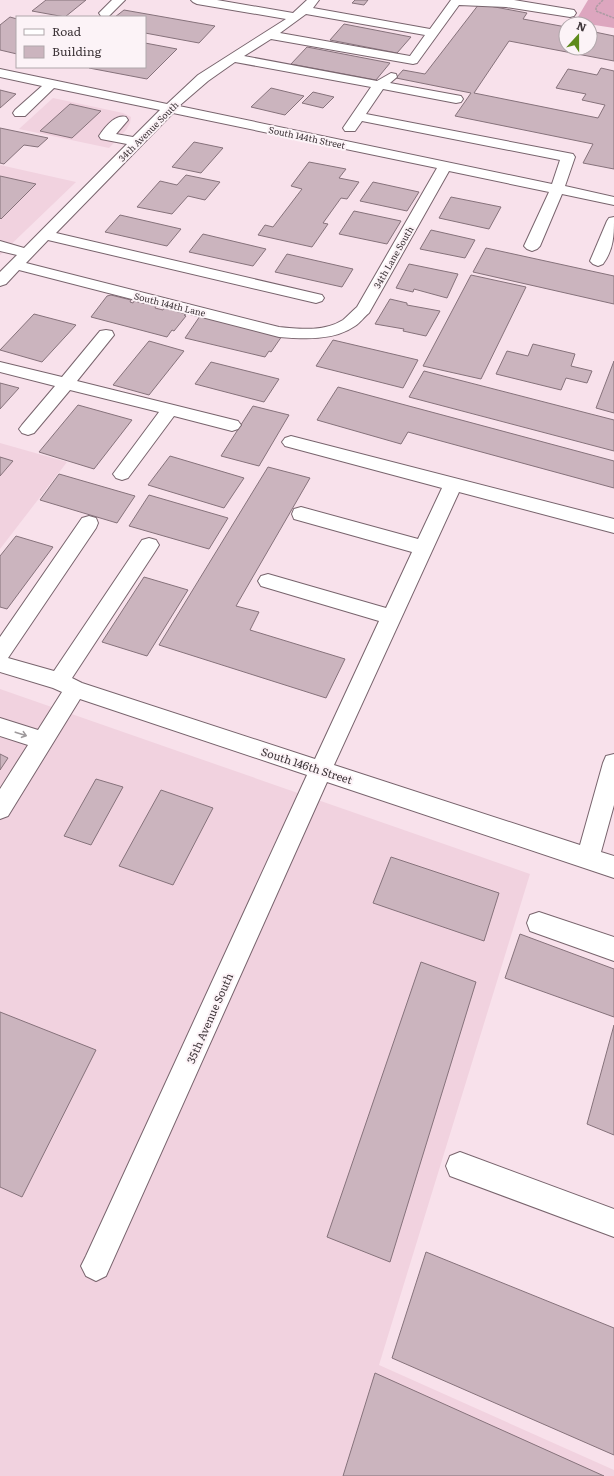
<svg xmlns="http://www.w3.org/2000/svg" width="614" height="1476" viewBox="0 0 614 1476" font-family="Literata,serif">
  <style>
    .built { fill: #f1d2df }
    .green { fill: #dda6bf }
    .building { fill: #cbb4be; stroke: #86727b }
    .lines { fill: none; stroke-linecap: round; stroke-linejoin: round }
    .minor-casing { stroke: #78646d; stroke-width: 2 }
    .path { stroke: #ac9ba3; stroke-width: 1.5; stroke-dasharray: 2.5 1; stroke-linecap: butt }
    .minor { fill: #fff; fill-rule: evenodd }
    .oneway { stroke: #9e9a9c }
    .labels { text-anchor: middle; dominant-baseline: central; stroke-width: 4; stroke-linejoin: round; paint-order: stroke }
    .far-street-label { font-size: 9px; fill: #3e3539; stroke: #fcf3f7 }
    .street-label { font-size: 11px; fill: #3e3539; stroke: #fcf3f7 }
  </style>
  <rect width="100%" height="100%" fill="#f8e1eb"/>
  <g class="built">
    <polygon points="53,98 123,113 131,117 130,123 126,130 109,148 19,129"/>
    <polygon points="0,165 76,182 0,255"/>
    <polygon points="0,443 67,462 0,549"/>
    <polygon points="0,689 530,874 379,1365 614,1470 614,1476 0,1476"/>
  </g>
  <polygon class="green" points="588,0 614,0 614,28 575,22"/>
  <g class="building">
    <polygon points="46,0 86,0 65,17 32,11"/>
    <polygon points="355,0 368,0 364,5 352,3"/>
    <polygon points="479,4 527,13 523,19 566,27 566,48 590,48 590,31 614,36 614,61 509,41 474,93 598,118 605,105 582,100 586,94 556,88 568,69 597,75 601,68 614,71 614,169 583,163 593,144 455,116 471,93 396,78 403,70 425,74"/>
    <polygon points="124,10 215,26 199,43 145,33 145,17 115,17"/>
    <polygon points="10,17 17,19 17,54 0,50 0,25"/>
    <polygon points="344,24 411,37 397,53 330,40"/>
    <polygon points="145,43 177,49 147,79 89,68 90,67 145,67"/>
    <polygon points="307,47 390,63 376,80 291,64"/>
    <polygon points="271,88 304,96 285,115 251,107"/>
    <polygon points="0,90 16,94 0,108"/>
    <polygon points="313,92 334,97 323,108 302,103"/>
    <polygon points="70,104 101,111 72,138 40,131"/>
    <polygon points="0,128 48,138 38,147 24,145 4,164 0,163"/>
    <polygon points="194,142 223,148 201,173 172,167"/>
    <polygon points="309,162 346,169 339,178 359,182 347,199 341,198 323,223 328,224 312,247 258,235 265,225 273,227 302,189 291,186"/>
    <polygon points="186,175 220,182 205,200 188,196 172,214 137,207 160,181 177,185"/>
    <polygon points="0,176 36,184 1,219 0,218"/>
    <polygon points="373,182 419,192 407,211 360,201"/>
    <polygon points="451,197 501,207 489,229 439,218"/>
    <polygon points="354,211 401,221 387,244 339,234"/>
    <polygon points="120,215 181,229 167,246 105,232"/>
    <polygon points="431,230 475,240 465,258 420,249"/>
    <polygon points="203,234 266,249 253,266 189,252"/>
    <polygon points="486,248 614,276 614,304 473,272"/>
    <polygon points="287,254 353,269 342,287 275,272"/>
    <polygon points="409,264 458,274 447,298 414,289 413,292 396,288"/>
    <polygon points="471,275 526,287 481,379 423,366"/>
    <polygon points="111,295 131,300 130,302 133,303 134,301 156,306 155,308 163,310 164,308 186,314 184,315 186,316 174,331 172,330 167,337 91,317 107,296"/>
    <polygon points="390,299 407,303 407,305 440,311 426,336 403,331 404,329 375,324"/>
    <polygon points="34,314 76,325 42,362 0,350"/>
    <polygon points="200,316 282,336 271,352 269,351 265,357 185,338"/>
    <polygon points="333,340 418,360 403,388 316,366"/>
    <polygon points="149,341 184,351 149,395 113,385"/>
    <polygon points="533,344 575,354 571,366 592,371 587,383 566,378 561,390 496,374 507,351 528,356"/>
    <polygon points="614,361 614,413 596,408"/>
    <polygon points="211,362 279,379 264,402 195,384"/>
    <polygon points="424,371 614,420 614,451 409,397"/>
    <polygon points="0,383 19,388 0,409"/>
    <polygon points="338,387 614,461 614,488 408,432 401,444 317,420"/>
    <polygon points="78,405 132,420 94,469 39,452"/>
    <polygon points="253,406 289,415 259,466 221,456"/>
    <polygon points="170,456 244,478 224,508 148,485"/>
    <polygon points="0,457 13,461 0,476"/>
    <polygon points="268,467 310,478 236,606 259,612 250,630 345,659 326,698 159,645"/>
    <polygon points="59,474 135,496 117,523 40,500"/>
    <polygon points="149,495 228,518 209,549 129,526"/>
    <polygon points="16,536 53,547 7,609 0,607 0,556"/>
    <polygon points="144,577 188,590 147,656 102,642"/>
    <polygon points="0,754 8,758 0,770"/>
    <polygon points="96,779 123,787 91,845 64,836"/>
    <polygon points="161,790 213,808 173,885 119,866"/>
    <polygon points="391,857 499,893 484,941 373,903"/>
    <polygon points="520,934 614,969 614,1017 505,978"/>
    <polygon points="421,962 476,982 390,1262 327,1237"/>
    <polygon points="0,1012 96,1050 22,1197 0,1187"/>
    <polygon points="614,1025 614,1135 587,1124"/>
    <polygon points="426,1252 614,1328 614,1455 392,1358"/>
    <polygon points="375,1373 604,1476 343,1476"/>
  </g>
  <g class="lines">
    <g class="minor-casing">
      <g id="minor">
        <polygon points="112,0 125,0 109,16 101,16 99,13"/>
        <path d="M191,0H217L293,13L307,0H319L313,8L430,29L451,0H514L574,10L576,13L574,16L570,17L506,7L459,5L417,63L413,64L271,39L244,56L377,81L391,73L396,74L397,77L390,83L461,96L463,99L461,102L456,103L383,89L366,114L573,154L575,157L565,186L614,197V205L562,194L540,246L537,249L532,251L527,249L524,246L549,192L449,171L369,313C364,317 360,323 355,326C334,341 303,339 279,337L19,270L6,284L0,286V272L17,255L0,251V241L24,248L127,144L101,139L99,136C105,127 115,114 126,117L128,120L116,134L133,137L160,110L54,88L25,116H15L13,113L15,110L42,86L0,77V69L167,104L198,75L286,19L197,4L193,2ZM306,14L425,35L410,56L280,33ZM235,62L371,87L343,128L345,131H355L362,121L560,160L552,184L179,106L208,81ZM173,113L437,168L357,307C352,311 348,316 343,320C324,332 300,329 279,327L26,263L48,240L316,303L322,301L324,298L322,295L56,233Z"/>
        <path d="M614,217C614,234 614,249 603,264L598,266L593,264L590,261L607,221L609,218Z"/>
        <polygon points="106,330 112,331 114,335 77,381 238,421 241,425 238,429 232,431 174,416 128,478 122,480 116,478 113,474 159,412 70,390 34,433 28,435 22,433 19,429 22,425 55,386 0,372 0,362 62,377 100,331"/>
        <polygon points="291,436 614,519 614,533 459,492 334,765 580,845 603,763 606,756 614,754 614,805 601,852 614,856 614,878 327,782 106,1276 96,1281 86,1276 81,1266 86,1256 307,775 80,699 8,816 0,819 0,789 28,745 0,736 0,718 38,730 62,692 53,688 0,672 0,637 82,518 89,516 96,518 98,523 96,528 8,658 54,671 142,540 149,538 156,540 159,545 156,550 72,678 82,683 315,759 379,621 261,586 258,581 261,576 268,574 386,608 412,552 294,519 292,514 294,509 301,507 418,539 442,488 285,446 282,442 285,438"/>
        <polygon points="539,912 614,937 614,961 530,931 527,923 530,915"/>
        <polygon points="460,1152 614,1209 614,1237 450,1176 446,1166 450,1156"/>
      </g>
    </g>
    <polyline class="path" points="603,0 596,7 596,11 614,18"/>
    <use href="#minor" class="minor"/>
  </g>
  <defs><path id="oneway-shaft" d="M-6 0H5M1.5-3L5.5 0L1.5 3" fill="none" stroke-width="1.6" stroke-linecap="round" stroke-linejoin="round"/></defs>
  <use class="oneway" href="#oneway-shaft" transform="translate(21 734) rotate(18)"/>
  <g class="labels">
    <g class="far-street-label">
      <text transform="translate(148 131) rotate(-45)">34th Avenue South</text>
      <text transform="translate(307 137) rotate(12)">South 144th Street</text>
      <text transform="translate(393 257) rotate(-60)">34th Lane South</text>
      <text transform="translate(170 304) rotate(14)">South 144th Lane</text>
    </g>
    <g class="street-label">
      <text transform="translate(307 765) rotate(18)">South 146th Street</text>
      <text transform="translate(209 1018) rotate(-66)">35th Avenue South</text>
    </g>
  </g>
  <rect x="16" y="16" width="130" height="52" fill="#fcf3f7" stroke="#b0a7ab"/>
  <rect x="24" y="29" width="20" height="6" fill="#ffffff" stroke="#b0a7ab"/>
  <text x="52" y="36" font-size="12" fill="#3e3539">Road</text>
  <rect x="24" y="46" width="20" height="12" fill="#cbb4be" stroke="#b0a7ab"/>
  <text x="52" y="56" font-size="12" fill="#3e3539">Building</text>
  <g transform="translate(578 36) rotate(21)"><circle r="19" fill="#fcf3f7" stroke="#b0a7ab"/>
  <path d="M0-3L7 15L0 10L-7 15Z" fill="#5e8a1b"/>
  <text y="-6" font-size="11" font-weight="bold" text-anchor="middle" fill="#3e3539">N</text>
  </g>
</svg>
